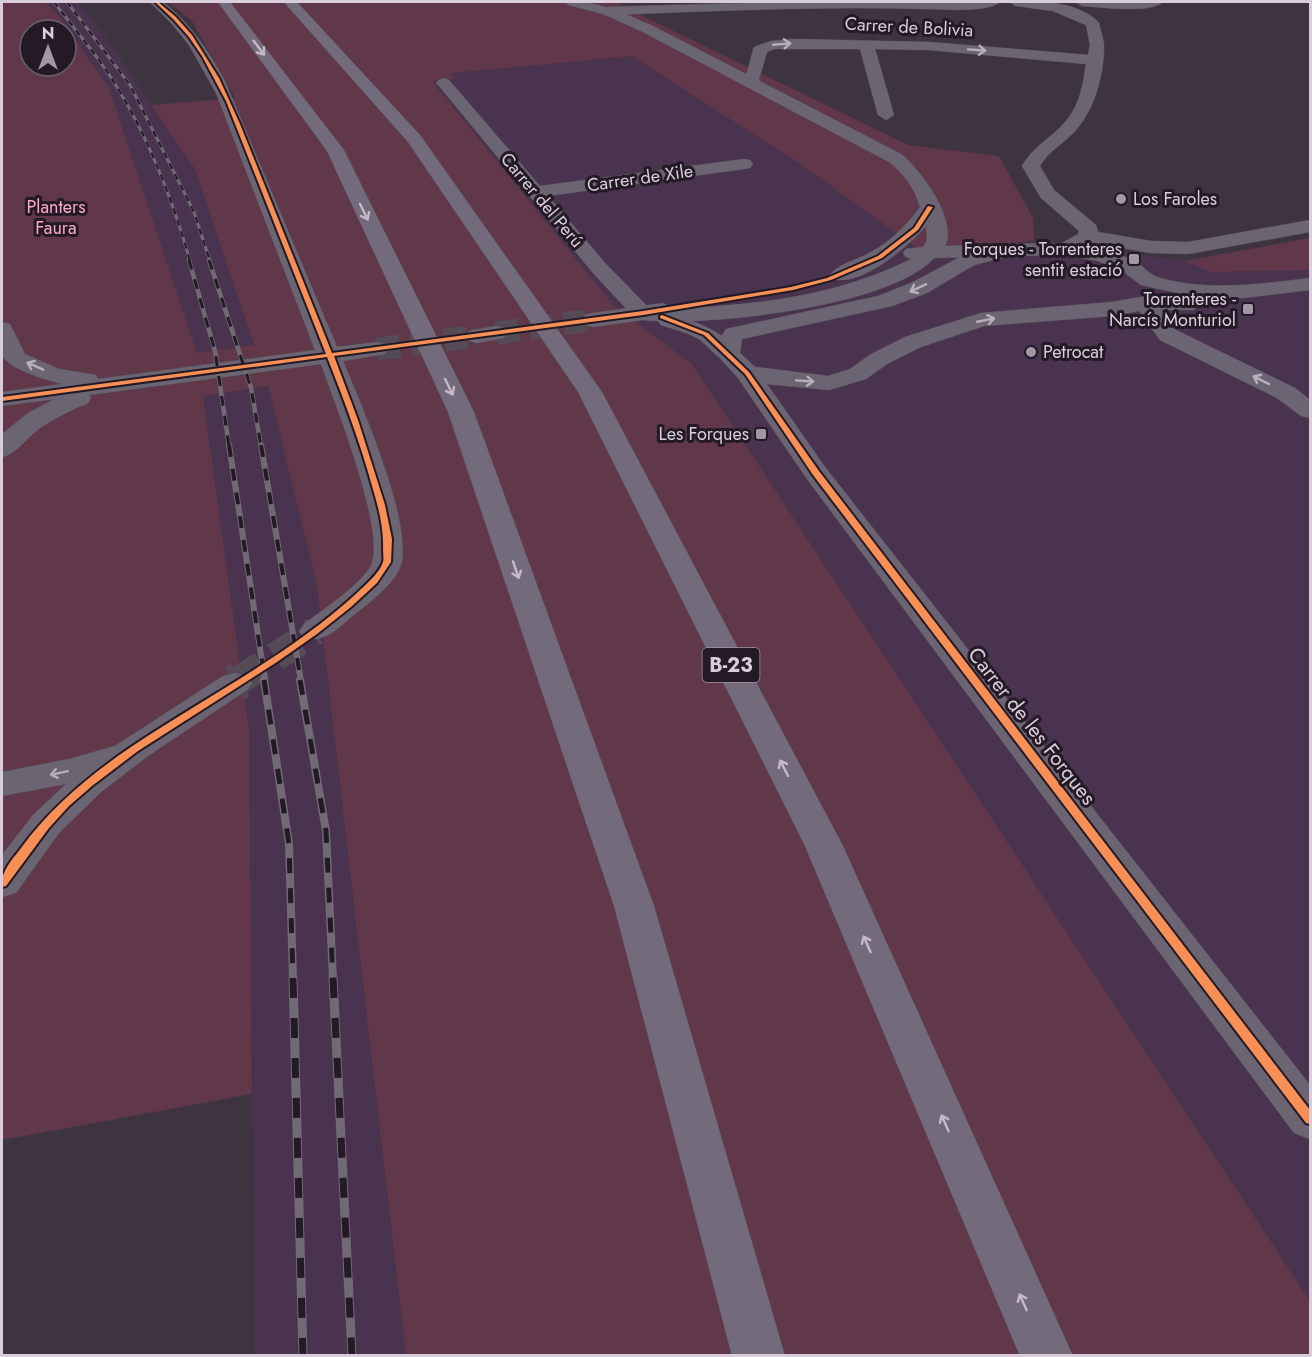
<svg xmlns="http://www.w3.org/2000/svg" width="1312" height="1357" viewBox="0 0 1312 1357" font-family="Jost,sans-serif">
  <style>
    .built { fill: #49334f }
    .green { fill: #613849; fill-rule: evenodd }
    .lines { fill: none; stroke-linecap: round; stroke-linejoin: round }
    .tertiary-tunnel-far2 { stroke: #554b57; stroke-width: 23; stroke-dasharray: 23 11; stroke-linecap: butt }
    .tertiary-tunnel-far1 { stroke: #554b57; stroke-width: 29; stroke-dasharray: 29 15; stroke-linecap: butt }
    .tertiary-tunnel { stroke: #554b57; stroke-width: 38; stroke-dasharray: 38 19; stroke-linecap: butt }
    .minor-casing { stroke: #59505b; stroke-width: 1 }
    .tertiary-casing { stroke: #59505b; stroke-width: 1 }
    .motorway-casing { stroke: #59505b; stroke-width: 1 }
    .minor { fill: #6b6573; fill-rule: evenodd }
    .tertiary { fill: #6b6573; fill-rule: evenodd }
    .motorway { fill: #736a7c; fill-rule: evenodd }
    .rail-far4-casing { stroke: #716a75; stroke-width: 3 }
    .rail-far3-casing { stroke: #716a75; stroke-width: 4.5 }
    .rail-far2-casing { stroke: #716a75; stroke-width: 6 }
    .rail-far1-casing { stroke: #716a75; stroke-width: 8 }
    .rail-casing { stroke: #716a75; stroke-width: 9 }
    .rail-far4 { stroke: #231a25; stroke-width: 2; stroke-dasharray: 6; stroke-linecap: butt }
    .rail-far3 { stroke: #231a25; stroke-width: 3; stroke-dasharray: 10; stroke-linecap: butt }
    .rail-far2 { stroke: #231a25; stroke-width: 4; stroke-dasharray: 12; stroke-linecap: butt }
    .rail-far1 { stroke: #231a25; stroke-width: 5; stroke-dasharray: 15; stroke-linecap: butt }
    .rail { stroke: #231a25; stroke-width: 7; stroke-dasharray: 20; stroke-linecap: butt }
    .cycleway-casing { stroke: #231a25; stroke-width: 4 }
    .cycleway { fill: #f78f57; fill-rule: evenodd }
    .oneway { stroke: #b8aebc }
    .oneway2 { stroke: #c5b9c9 }
    .poi-dot { fill: #a397a5; stroke: #231a25; stroke-width: 2 }
    .labels { text-anchor: middle; dominant-baseline: central; stroke-width: 6; stroke-linejoin: round; paint-order: stroke }
    .far-street-label { font-size: 18px; fill: #d9cddc; stroke: #231a25 }
    .far-poi-label { font-size: 18px; fill: #d9cddc; stroke: #231a25; text-anchor: end }
    .far-park-label { font-size: 18px; fill: #fda8c8; stroke: #231a25 }
    .shield { fill: #231a25; stroke: #a297a5; stroke-width: 1.5 }
    .shield-label { font-size: 20px; font-weight: bold; fill: #d9cddc }
    .street-label { font-size: 21px; fill: #d9cddc; stroke: #231a25 }
  </style>
  <rect width="100%" height="100%" fill="#3e3440"/>
  <g class="built">
    <polygon points="45,2 77,2 102,32 195,169 254,346 197,353 109,88 62,20"/>
    <polygon points="632,55 802,165 932,259 1034,240 1184,261 1211,272 1310,270 1310,1301 692,364 613,305 432,81 454,79 451,73"/>
    <polygon points="268,386 317,585 406,1355 255,1355 249,730 203,395"/>
  </g>
  <g class="green">
    <path d="M2,2H45L62,20L109,88L197,353L254,345L195,169L151,105L235,98L192,21L168,2H623L620,5L908,145L999,156L1033,218L1034,240L932,259L802,165L632,56L452,73L455,79L432,81L613,305L692,364L1310,1301V1355H406L317,585L268,386L203,396L249,730L252,1094L2,1140ZM30,30H66V66H30Z"/>
    <polygon points="1310,238 1310,270 1211,272 1184,261"/>
  </g>
  <g class="lines">
    <g class="tertiary-tunnel-far2">
      <polyline points="496,333 593,320"/>
      <polyline points="377,349 477,336"/>
    </g>
    <polyline class="tertiary-tunnel-far1" points="238,681 315,631"/>
    <polyline class="tertiary-tunnel" points="235,683 240,680"/>
    <g class="minor-casing">
      <g id="minor">
        <path d="M778,2H1000C989,13 940,9 924,9C819,6 713,11 608,15L601,11L608,7Z"/>
        <path d="M1010,2C1036,0 1079,1 1099,23C1100,30 1104,39 1104,46C1104,74 1095,108 1076,130C1065,143 1049,150 1040,166L1054,190L1096,225L1098,232L1151,241L1188,242L1310,220V232L1188,254L1151,253L1092,243L1085,247C1102,250 1119,253 1134,261C1142,265 1149,274 1157,277C1207,292 1260,284 1310,278V290L1243,298L1191,296L1141,285L1121,270L1098,261L1066,255L1010,256L974,265L927,293L892,306L742,339L740,353L755,367L828,376L850,369L871,354L905,337L981,313L1112,302L1146,296L1194,300L1197,305L1194,310H1161L1176,330L1295,388L1310,400V418L1301,416L1277,398L1160,340L1139,311L1112,316L984,326L921,347L887,364L866,379L829,390L767,384L825,467L1310,1085V1139L1294,1133L807,479L738,378L716,354L719,340L726,329L878,296L911,283L960,257L1010,244L1062,243L1078,234L1079,231L1041,198L1022,166C1035,144 1051,139 1065,122C1080,105 1083,85 1086,64L929,50L875,49L894,115L886,120L878,115L860,49H774L767,52L757,86H747L744,83L754,47L771,41L793,39L929,42L1088,55L1090,45L1086,25L1053,11L1016,6Z"/>
        <path d="M1076,2H1163C1150,14 1101,7 1082,6Z"/>
        <polygon points="444,78 449,80 540,186 744,159 750,160 753,164 750,168 744,169 548,196 607,265 654,313 651,318 643,320 635,318 593,273 439,86 436,83 439,80"/>
      </g>
    </g>
    <g class="tertiary-casing">
      <g id="tertiary">
        <path d="M150,2H163C190,23 209,51 225,81L337,347L377,342L385,344L389,349L385,354L343,361C362,406 409,514 402,561C398,582 370,602 354,615C338,628 326,643 304,638L299,631L304,624C320,612 366,581 372,563C384,525 335,404 321,364L89,395L91,398L88,403C71,410 55,418 40,428C27,437 17,454 2,457V434L28,413L55,399L2,406V392L63,384C49,381 8,369 3,356C0,347 2,332 2,322L10,324L25,354L59,369L96,375L98,379L315,350L216,93L189,45L172,24Z"/>
        <path d="M567,2C597,0 625,14 653,26L901,154C921,170 958,220 945,246L1010,244L1017,246L1020,250L1017,254L1010,256L934,258C894,302 751,319 692,321C711,328 728,337 740,354L736,359C716,364 712,347 697,338C686,332 673,329 661,325L658,321L643,320L593,327L585,325L582,320L585,315L593,313L663,303L673,308C755,306 837,296 911,259L906,257L903,253L906,249L923,247L927,240L926,226C909,246 861,287 833,279L830,275C837,264 860,259 871,252C891,241 907,225 920,207C914,187 905,175 889,162L643,32L603,14L568,5Z"/>
        <polygon points="496,326 504,328 507,333 504,338 477,343 469,341 466,336 469,331"/>
        <polygon points="235,673 247,676 252,683 247,690 148,756 101,792 59,833 16,893 2,897 2,855 33,815 66,784 2,796 2,772 69,759 115,746 223,676"/>
      </g>
    </g>
    <g class="motorway-casing">
      <g id="motorway">
        <polygon points="218,2 230,2 344,150 474,412 654,906 785,1356 732,1356 614,906 448,412 327,151"/>
        <polygon points="284,2 297,2 420,135 602,392 843,846 1073,1356 1020,1356 805,846 578,392 408,142"/>
      </g>
    </g>
    <use href="#minor" class="minor"/>
    <use href="#tertiary" class="tertiary"/>
    <use href="#motorway" class="motorway"/>
    <g class="rail-far4-casing">
      <g id="rail-far4">
        <path d="M54,2C75,30 99,57 117,87C150,141 173,201 190,261"/>
        <polyline points="67,2 130,85 194,212 210,261"/>
      </g>
    </g>
    <g class="rail-far3-casing">
      <g id="rail-far3">
        <polyline points="189,260 215,351 229,446"/>
        <polyline points="209,260 251,388 261,446"/>
      </g>
    </g>
    <g class="rail-far2-casing">
      <g id="rail-far2">
        <polyline points="229,445 265,681"/>
        <polyline points="261,445 301,681"/>
      </g>
    </g>
    <g class="rail-far1-casing">
      <g id="rail-far1">
        <polyline points="264,680 289,844 293,979"/>
        <polyline points="300,680 326,831 333,979"/>
      </g>
    </g>
    <g class="rail-casing">
      <g id="rail">
        <polyline points="293,978 303,1356"/>
        <polyline points="333,978 352,1356"/>
      </g>
    </g>
    <use href="#rail-far4" class="rail-far4"/>
    <use href="#rail-far3" class="rail-far3"/>
    <use href="#rail-far2" class="rail-far2"/>
    <use href="#rail-far1" class="rail-far1"/>
    <use href="#rail" class="rail"/>
    <g class="cycleway-casing">
      <g id="cycleway">
        <path d="M155,2H158L176,17L192,35L219,78L240,124L332,353L643,311L791,287L827,278L878,256L914,228L928,206L933,207L918,230L882,258L831,280L793,290L643,315L334,356L358,420L385,505L392,539L391,562L377,583L351,607L317,634L277,662L138,751L92,786L69,806L49,828L6,886L2,887C0,872 12,860 21,848C51,807 90,775 131,747C205,697 291,654 357,593C365,585 379,574 383,562C384,559 383,553 383,549C384,528 378,506 372,486C360,442 344,400 327,357L2,401V397L326,354L226,101L202,56L189,37L173,19Z"/>
        <polygon points="662,315 708,333 749,372 819,471 1310,1110 1310,1124 1306,1123 813,475 745,374 704,335 660,318 660,316"/>
      </g>
    </g>
    <use href="#cycleway" class="cycleway"/>
  </g>
  <defs><path id="oneway-shaft" d="M-6 0H5M1.5-3L5.5 0L1.5 3" fill="none" stroke-width="1.6" stroke-linecap="round" stroke-linejoin="round" transform="scale(1.5)"/></defs>
  <g class="oneway">
    <use href="#oneway-shaft" transform="translate(782 44) rotate(-5)"/>
    <use href="#oneway-shaft" transform="translate(977 50) rotate(4)"/>
    <use href="#oneway-shaft" transform="translate(918 288) rotate(155)"/>
    <use href="#oneway-shaft" transform="translate(986 320) rotate(-11)"/>
    <use href="#oneway-shaft" transform="translate(35 366) rotate(-156)"/>
    <use href="#oneway-shaft" transform="translate(1261 380) rotate(-153)"/>
    <use href="#oneway-shaft" transform="translate(805 381) rotate(4)"/>
    <use href="#oneway-shaft" transform="translate(59 773) rotate(168)"/>
  </g>
  <g class="oneway2">
    <use href="#oneway-shaft" transform="translate(259 48) rotate(53)"/>
    <use href="#oneway-shaft" transform="translate(364 212) rotate(64)"/>
    <use href="#oneway-shaft" transform="translate(449 387) rotate(64)"/>
    <use href="#oneway-shaft" transform="translate(516 570) rotate(71)"/>
    <use href="#oneway-shaft" transform="translate(784 768) rotate(-117)"/>
    <use href="#oneway-shaft" transform="translate(867 944) rotate(-114)"/>
    <use href="#oneway-shaft" transform="translate(945 1123) rotate(-114)"/>
    <use href="#oneway-shaft" transform="translate(1023 1302) rotate(-114)"/>
  </g>
  <g class="poi-dot">
    <circle cx="1121" cy="199" r="6"/>
    <rect x="1128" y="253" width="12" height="12" rx="3"/>
    <rect x="1242" y="303" width="12" height="12" rx="3"/>
    <circle cx="1031" cy="352" r="6"/>
    <rect x="755" y="428" width="12" height="12" rx="3"/>
  </g>
  <g class="labels">
    <g class="far-street-label">
      <text transform="translate(909 27) rotate(3)">Carrer de Bolivia</text>
      <text transform="translate(640 178) rotate(-8)">Carrer de Xile</text>
      <text transform="translate(542 200) rotate(50)">Carrer del Perú</text>
    </g>
    <g class="far-poi-label">
      <text x="1133" y="199" text-anchor="start">Los Faroles</text>
      <text x="1122" y="249">Forques - Torrenteres<tspan x="1122" dy="21">sentit estació</tspan></text>
      <text x="1236" y="299">Torrenteres -<tspan x="1236" dy="21">Narcís Monturiol</tspan></text>
      <text x="1043" y="352" text-anchor="start">Petrocat</text>
      <text x="749" y="434">Les Forques</text>
    </g>
    <g class="far-park-label">
      <text x="56" y="207">Planters<tspan x="56" dy="21">Faura</tspan></text>
    </g>
    <rect class="shield" x="702.5" y="648" width="57" height="34" rx="4.5"/>
    <g class="shield-label">
      <text x="731" y="665">B-23</text>
    </g>
    <g class="street-label">
      <text transform="translate(1032 726) rotate(52)">Carrer de les Forques</text>
    </g>
  </g>
  <rect width="1312" height="1357" fill="none" stroke="#d9cddc" stroke-width="6"/>
  <g transform="translate(48 48)"><circle r="28" fill="#231a25" stroke="#6c626e" stroke-width="1.5"/>
  <path d="M0-4.5L10 22L0 15L-10 22Z" fill="#a397a5"/>
  <text y="-9" font-size="16" font-weight="bold" text-anchor="middle" fill="#d9cddc">N</text>
  </g>
</svg>
